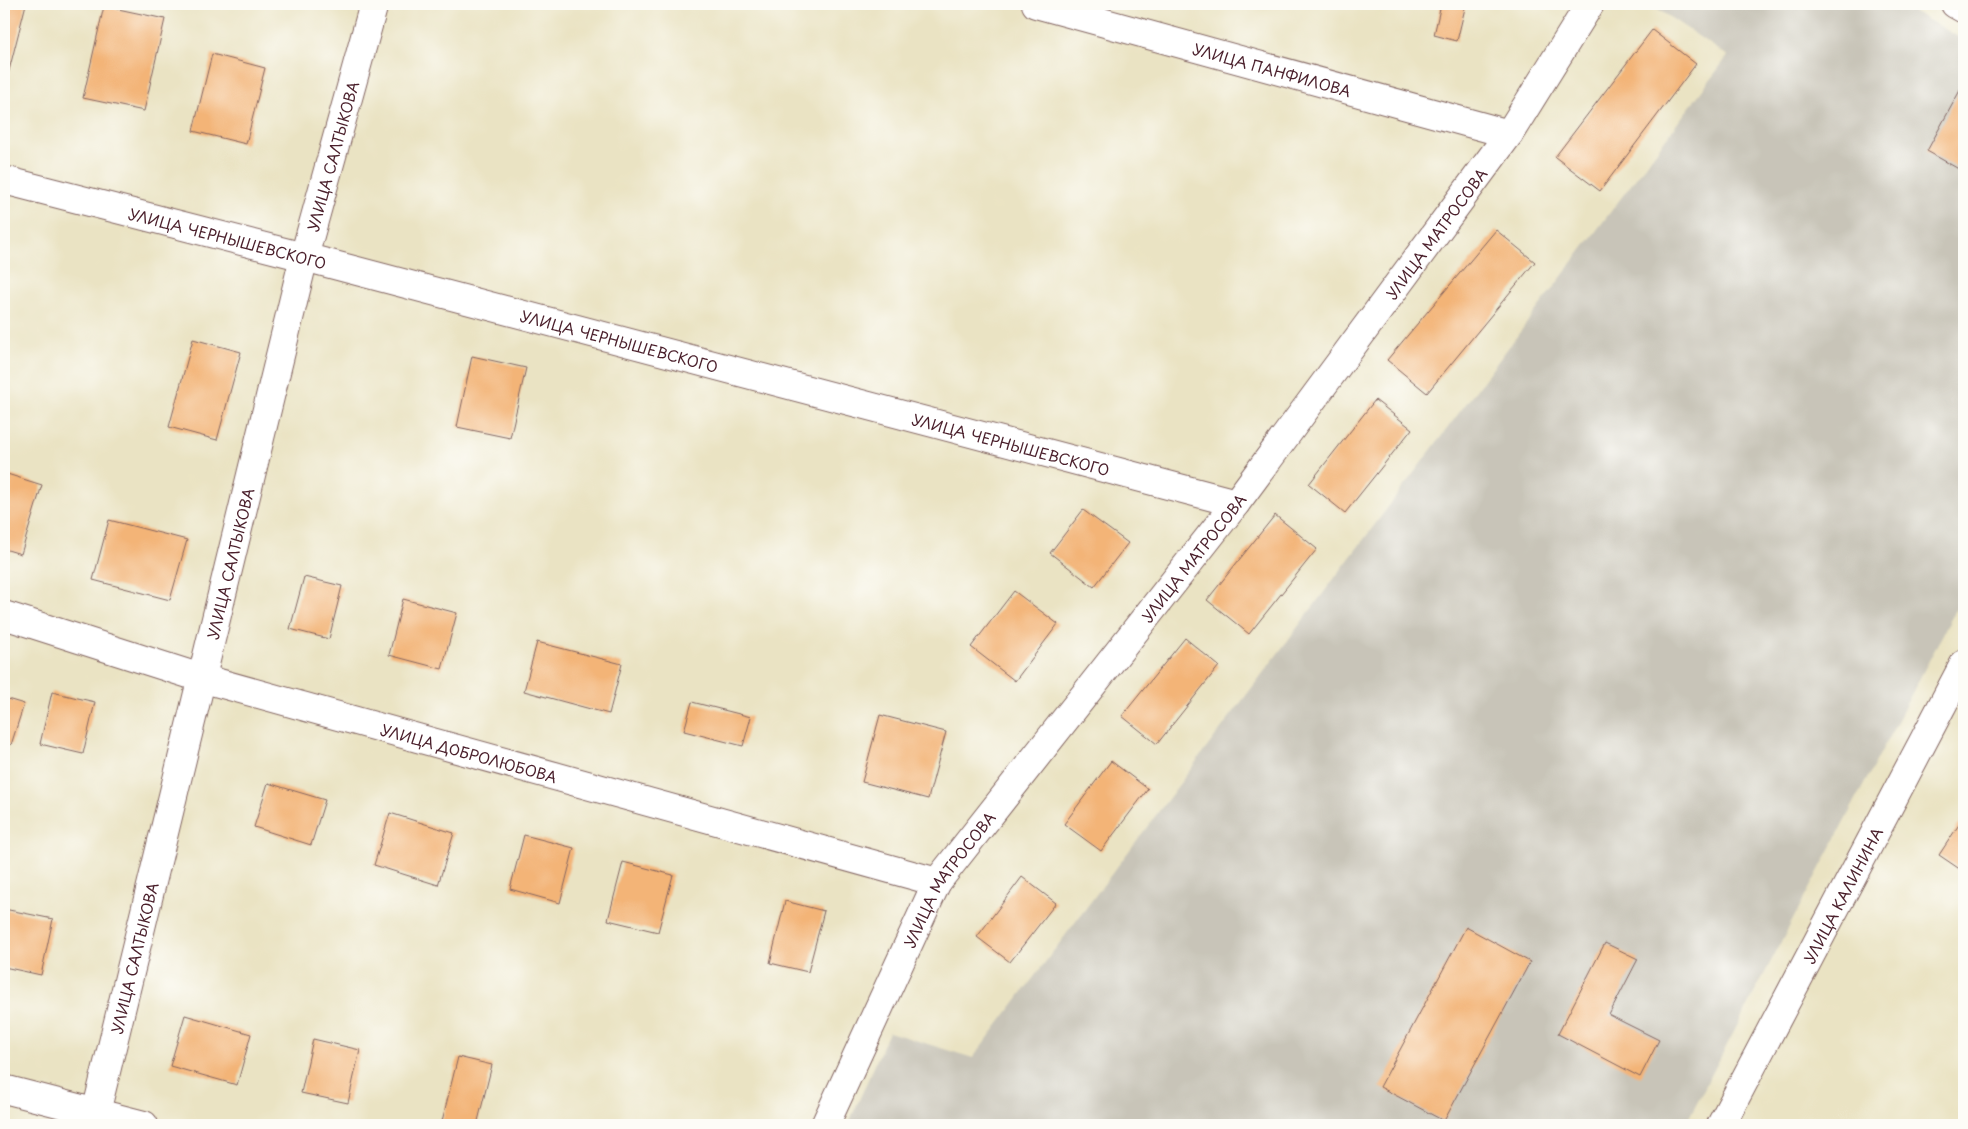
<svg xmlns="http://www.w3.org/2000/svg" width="1968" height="1129" viewBox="0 0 1968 1129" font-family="'Playpen Sans',sans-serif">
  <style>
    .industrial { fill: #c8c4b8 }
    .building { fill: #f3b477 }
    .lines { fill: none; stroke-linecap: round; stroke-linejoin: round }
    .minor-casing { stroke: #826460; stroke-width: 30 }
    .tertiary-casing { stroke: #826460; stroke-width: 30 }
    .minor { stroke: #fff; stroke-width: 28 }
    .tertiary { stroke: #fff; stroke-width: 28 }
    .labels { text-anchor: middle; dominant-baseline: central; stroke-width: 5; stroke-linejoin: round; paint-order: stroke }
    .street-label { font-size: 15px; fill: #4a1f2b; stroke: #fdfcf7 }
  </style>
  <rect width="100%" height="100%" fill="#fdfcf7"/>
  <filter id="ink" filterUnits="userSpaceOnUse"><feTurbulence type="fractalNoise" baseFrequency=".02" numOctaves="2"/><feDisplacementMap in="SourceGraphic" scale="10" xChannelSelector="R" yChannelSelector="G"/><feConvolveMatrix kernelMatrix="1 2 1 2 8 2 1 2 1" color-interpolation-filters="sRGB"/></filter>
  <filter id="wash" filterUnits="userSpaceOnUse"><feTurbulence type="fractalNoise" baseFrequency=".0096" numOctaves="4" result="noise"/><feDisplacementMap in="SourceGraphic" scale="20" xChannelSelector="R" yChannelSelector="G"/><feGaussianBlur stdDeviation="1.12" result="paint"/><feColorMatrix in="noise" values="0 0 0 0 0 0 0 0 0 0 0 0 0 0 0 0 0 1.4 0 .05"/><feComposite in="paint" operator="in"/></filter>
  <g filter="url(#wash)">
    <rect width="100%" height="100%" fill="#eae3c3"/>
    <polygon class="industrial" points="1650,4 1900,4 1964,40 1964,594 1685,1125 848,1125 889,1032 973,1058 1728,56"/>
    <g id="blocks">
      <g class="building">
        <polygon points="4,4 26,4 4,90"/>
        <polygon points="1441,4 1466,4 1457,41 1434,35"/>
        <polygon points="104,6 165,19 144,111 83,98"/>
        <polygon points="1652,30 1696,64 1600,191 1555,157"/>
        <polygon points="212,54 265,68 246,144 193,131"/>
        <polygon points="1964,83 1964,172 1927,151"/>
        <polygon points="1496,230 1535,262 1427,393 1387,360"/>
        <polygon points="193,339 241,352 217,440 169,427"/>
        <polygon points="472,356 526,368 510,438 457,427"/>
        <polygon points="1375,400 1412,429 1345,513 1309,484"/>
        <polygon points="4,473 42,485 21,554 4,549"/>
        <polygon points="1083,510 1128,543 1094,587 1050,553"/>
        <polygon points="1275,515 1317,549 1249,634 1207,600"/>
        <polygon points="109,520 187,540 170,600 93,580"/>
        <polygon points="304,577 342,586 329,639 290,629"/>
        <polygon points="1014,591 1058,624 1015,681 971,647"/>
        <polygon points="403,599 457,613 442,669 389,655"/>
        <polygon points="1185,638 1219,666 1157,744 1122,716"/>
        <polygon points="537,642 622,664 609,714 524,691"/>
        <polygon points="52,692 95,702 83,754 40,744"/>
        <polygon points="4,698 24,704 11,745 4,743"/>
        <polygon points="692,702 751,717 743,746 684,731"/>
        <polygon points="880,715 946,732 928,799 862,782"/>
        <polygon points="1111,761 1148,789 1101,851 1064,824"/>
        <polygon points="268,783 325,800 311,845 254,827"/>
        <polygon points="390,813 454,833 438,885 374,865"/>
        <polygon points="1964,817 1964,872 1939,855"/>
        <polygon points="524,835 574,848 560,903 510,889"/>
        <polygon points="623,862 673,875 658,932 608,920"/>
        <polygon points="1022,877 1056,903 1010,962 977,937"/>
        <polygon points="785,901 824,911 808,972 770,963"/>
        <polygon points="4,909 53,919 41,975 4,967"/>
        <polygon points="1466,927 1530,962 1444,1121 1380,1087"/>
        <polygon points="1605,943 1638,959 1609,1015 1659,1040 1640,1077 1558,1034"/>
        <polygon points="185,1015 251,1034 237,1085 170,1066"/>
        <polygon points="313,1039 360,1050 348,1103 301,1093"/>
        <polygon points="458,1057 492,1065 477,1125 441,1125"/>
      </g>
    </g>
  </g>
  <g filter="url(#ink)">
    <use href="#blocks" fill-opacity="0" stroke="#826460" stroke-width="1"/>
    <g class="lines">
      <g class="minor-casing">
        <g id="minor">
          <path id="s1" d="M1036,4L1509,134"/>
          <polyline points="1955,4 1964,9"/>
          <path id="s2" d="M4,180L304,257L1236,503"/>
          <path id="s3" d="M4,615L201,678L937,882"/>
          <path id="s4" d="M93,1125L304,257L374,4"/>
          <path id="s5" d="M825,1125L937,882L1236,503L1509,134L1590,4"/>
          <path id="s6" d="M1721,1125L1964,664"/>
        </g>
      </g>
      <g class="tertiary-casing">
        <polyline id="tertiary" points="4,1089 144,1125"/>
      </g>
      <use href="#minor" class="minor"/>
      <use href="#tertiary" class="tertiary"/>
    </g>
  </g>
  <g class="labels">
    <g class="street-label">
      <text stroke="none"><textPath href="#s1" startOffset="245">УЛИЦА ПАНФИЛОВА</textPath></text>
      <text stroke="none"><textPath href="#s4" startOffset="998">УЛИЦА САЛТЫКОВА</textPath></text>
      <text stroke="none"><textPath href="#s5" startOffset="1086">УЛИЦА МАТРОСОВА</textPath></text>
      <text stroke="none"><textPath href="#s2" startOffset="231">УЛИЦА ЧЕРНЫШЕВСКОГО</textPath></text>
      <text stroke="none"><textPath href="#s2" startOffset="636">УЛИЦА ЧЕРНЫШЕВСКОГО</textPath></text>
      <text stroke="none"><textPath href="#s2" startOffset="1041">УЛИЦА ЧЕРНЫШЕВСКОГО</textPath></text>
      <text stroke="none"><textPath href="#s5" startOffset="681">УЛИЦА МАТРОСОВА</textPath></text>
      <text stroke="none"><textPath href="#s4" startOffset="578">УЛИЦА САЛТЫКОВА</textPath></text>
      <text stroke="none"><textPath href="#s3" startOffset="485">УЛИЦА ДОБРОЛЮБОВА</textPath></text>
      <text stroke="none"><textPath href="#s5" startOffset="276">УЛИЦА МАТРОСОВА</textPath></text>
      <text stroke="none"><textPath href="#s6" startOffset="260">УЛИЦА КАЛИНИНА</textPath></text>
      <text stroke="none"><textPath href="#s4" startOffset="172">УЛИЦА САЛТЫКОВА</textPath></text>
    </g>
  </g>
  <rect width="1968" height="1129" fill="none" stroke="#fdfcf7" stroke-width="20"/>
</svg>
